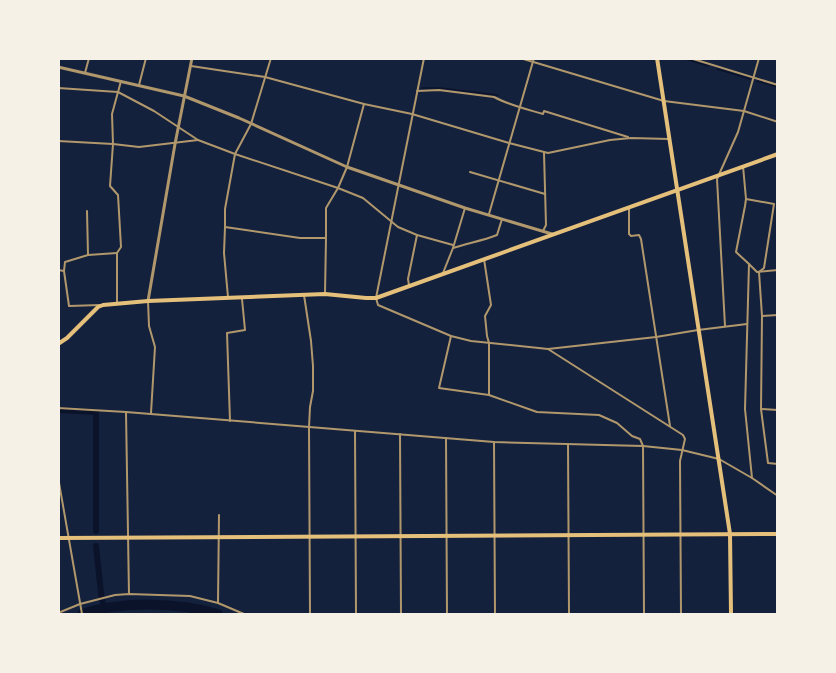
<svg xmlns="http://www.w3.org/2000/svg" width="836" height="673" viewBox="0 0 836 673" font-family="'Noto Serif',serif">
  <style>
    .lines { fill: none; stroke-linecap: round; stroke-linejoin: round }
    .stream { stroke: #0b132b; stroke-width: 1.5 }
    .canal { stroke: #0b132b; stroke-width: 6 }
    .river { stroke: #0b132b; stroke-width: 10 }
    .minor { stroke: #b1986c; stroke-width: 2 }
    .tertiary { stroke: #b1986c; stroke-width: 3 }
    .secondary { stroke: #e5c07b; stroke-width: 4 }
  </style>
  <rect width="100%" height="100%" fill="#14213d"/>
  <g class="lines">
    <g class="stream">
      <polyline points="682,58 708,66"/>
      <polyline points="717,69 750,79"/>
      <polyline points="757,81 778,87"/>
      <polyline points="422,88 440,88 498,95"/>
    </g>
    <g class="canal">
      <polyline points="58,410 96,412 96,531"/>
      <polyline points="96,546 101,593 104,609"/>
    </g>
    <path class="river" d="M82,614C122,601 179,602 218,614"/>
    <g class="minor">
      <polyline points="271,58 251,124 235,154 225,209 225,227 300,238 326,238 325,294"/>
      <polyline points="424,58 376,298 378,305 451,336 471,341 548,349 656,337 698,330 747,324"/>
      <polyline points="520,58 664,101 744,111 778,122"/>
      <polyline points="690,58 778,85"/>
      <polyline points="191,66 265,77 364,104 412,114 509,143 548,153 610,140 631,138 669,139"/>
      <polyline points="85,73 89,58"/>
      <polyline points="139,85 146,58"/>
      <polyline points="58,88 118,92 154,111 198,140 235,154 338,188 363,198 398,227 417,235 453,245"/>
      <path d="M417,91L439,90L494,97C509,105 526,109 543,114L544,111L628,137"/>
      <polyline points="58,141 113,144 139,147 198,140"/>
      <polyline points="743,166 746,199 774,204 764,268 759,272 762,316 761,409 768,463 778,464"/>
      <polyline points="470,172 545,194"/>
      <polyline points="746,199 745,206 736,252 749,264"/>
      <polyline points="629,207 629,234 631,236 639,235 641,239 670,426"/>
      <polyline points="87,211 88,255"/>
      <polyline points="489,214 534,58"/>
      <polyline points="225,227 224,253 228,297"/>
      <polyline points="543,231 546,225 544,153"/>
      <polyline points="326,237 326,208 338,188 347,167 364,104"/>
      <path d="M453,248C468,243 482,241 497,235L502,219"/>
      <polyline points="484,259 491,305 485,316 487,336 489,343 489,395"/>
      <polyline points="58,270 64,271 65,262 88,255 117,253"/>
      <polyline points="64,271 69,306 100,305"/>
      <polyline points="443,273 453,248 465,208"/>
      <polyline points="409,285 408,279 417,235"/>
      <polyline points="304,295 311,341 313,366 313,391 310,407 309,427 310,614"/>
      <polyline points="148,301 149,326 155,347 151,413"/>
      <polyline points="117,303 117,253 121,247 118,195 110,186 113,144 112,114 121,81"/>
      <polyline points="762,316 778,315"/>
      <polyline points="725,326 717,179 738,132 759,58"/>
      <polyline points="451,336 439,388 489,395 537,412 599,415 617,423 632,436 640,439 643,446 644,614"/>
      <polyline points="548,349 683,435 685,439 680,461 681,614"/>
      <polyline points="58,408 126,412 129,594"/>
      <polyline points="761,409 778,410"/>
      <polyline points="126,412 494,442 643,446 682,450 719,459 752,478 778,496"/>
      <polyline points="230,421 227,333 245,330 242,299"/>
      <polyline points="355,431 356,614"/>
      <polyline points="400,434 401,614"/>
      <polyline points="446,438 447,614"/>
      <polyline points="494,442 495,614"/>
      <polyline points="568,444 569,614"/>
      <polyline points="58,477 82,614"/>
      <polyline points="752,478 745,409 749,264 757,272 778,270"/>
      <polyline points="218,602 219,515"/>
      <polyline points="58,613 80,604 115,595 129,594 190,596 218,603 244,614"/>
    </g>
    <g class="tertiary">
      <polyline points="58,67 184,96 239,118 347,167 465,208 552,234"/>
      <polyline points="148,301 175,144 192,58"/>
    </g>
    <g class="secondary">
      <polyline points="657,58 730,534 731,614"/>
      <polyline points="58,344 67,338 98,307 103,305 148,301 325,294 366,298 376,298 778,154"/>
      <polyline points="58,538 778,534"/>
    </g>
  </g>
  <rect width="836" height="673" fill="none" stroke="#f6f1e7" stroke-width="120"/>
</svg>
